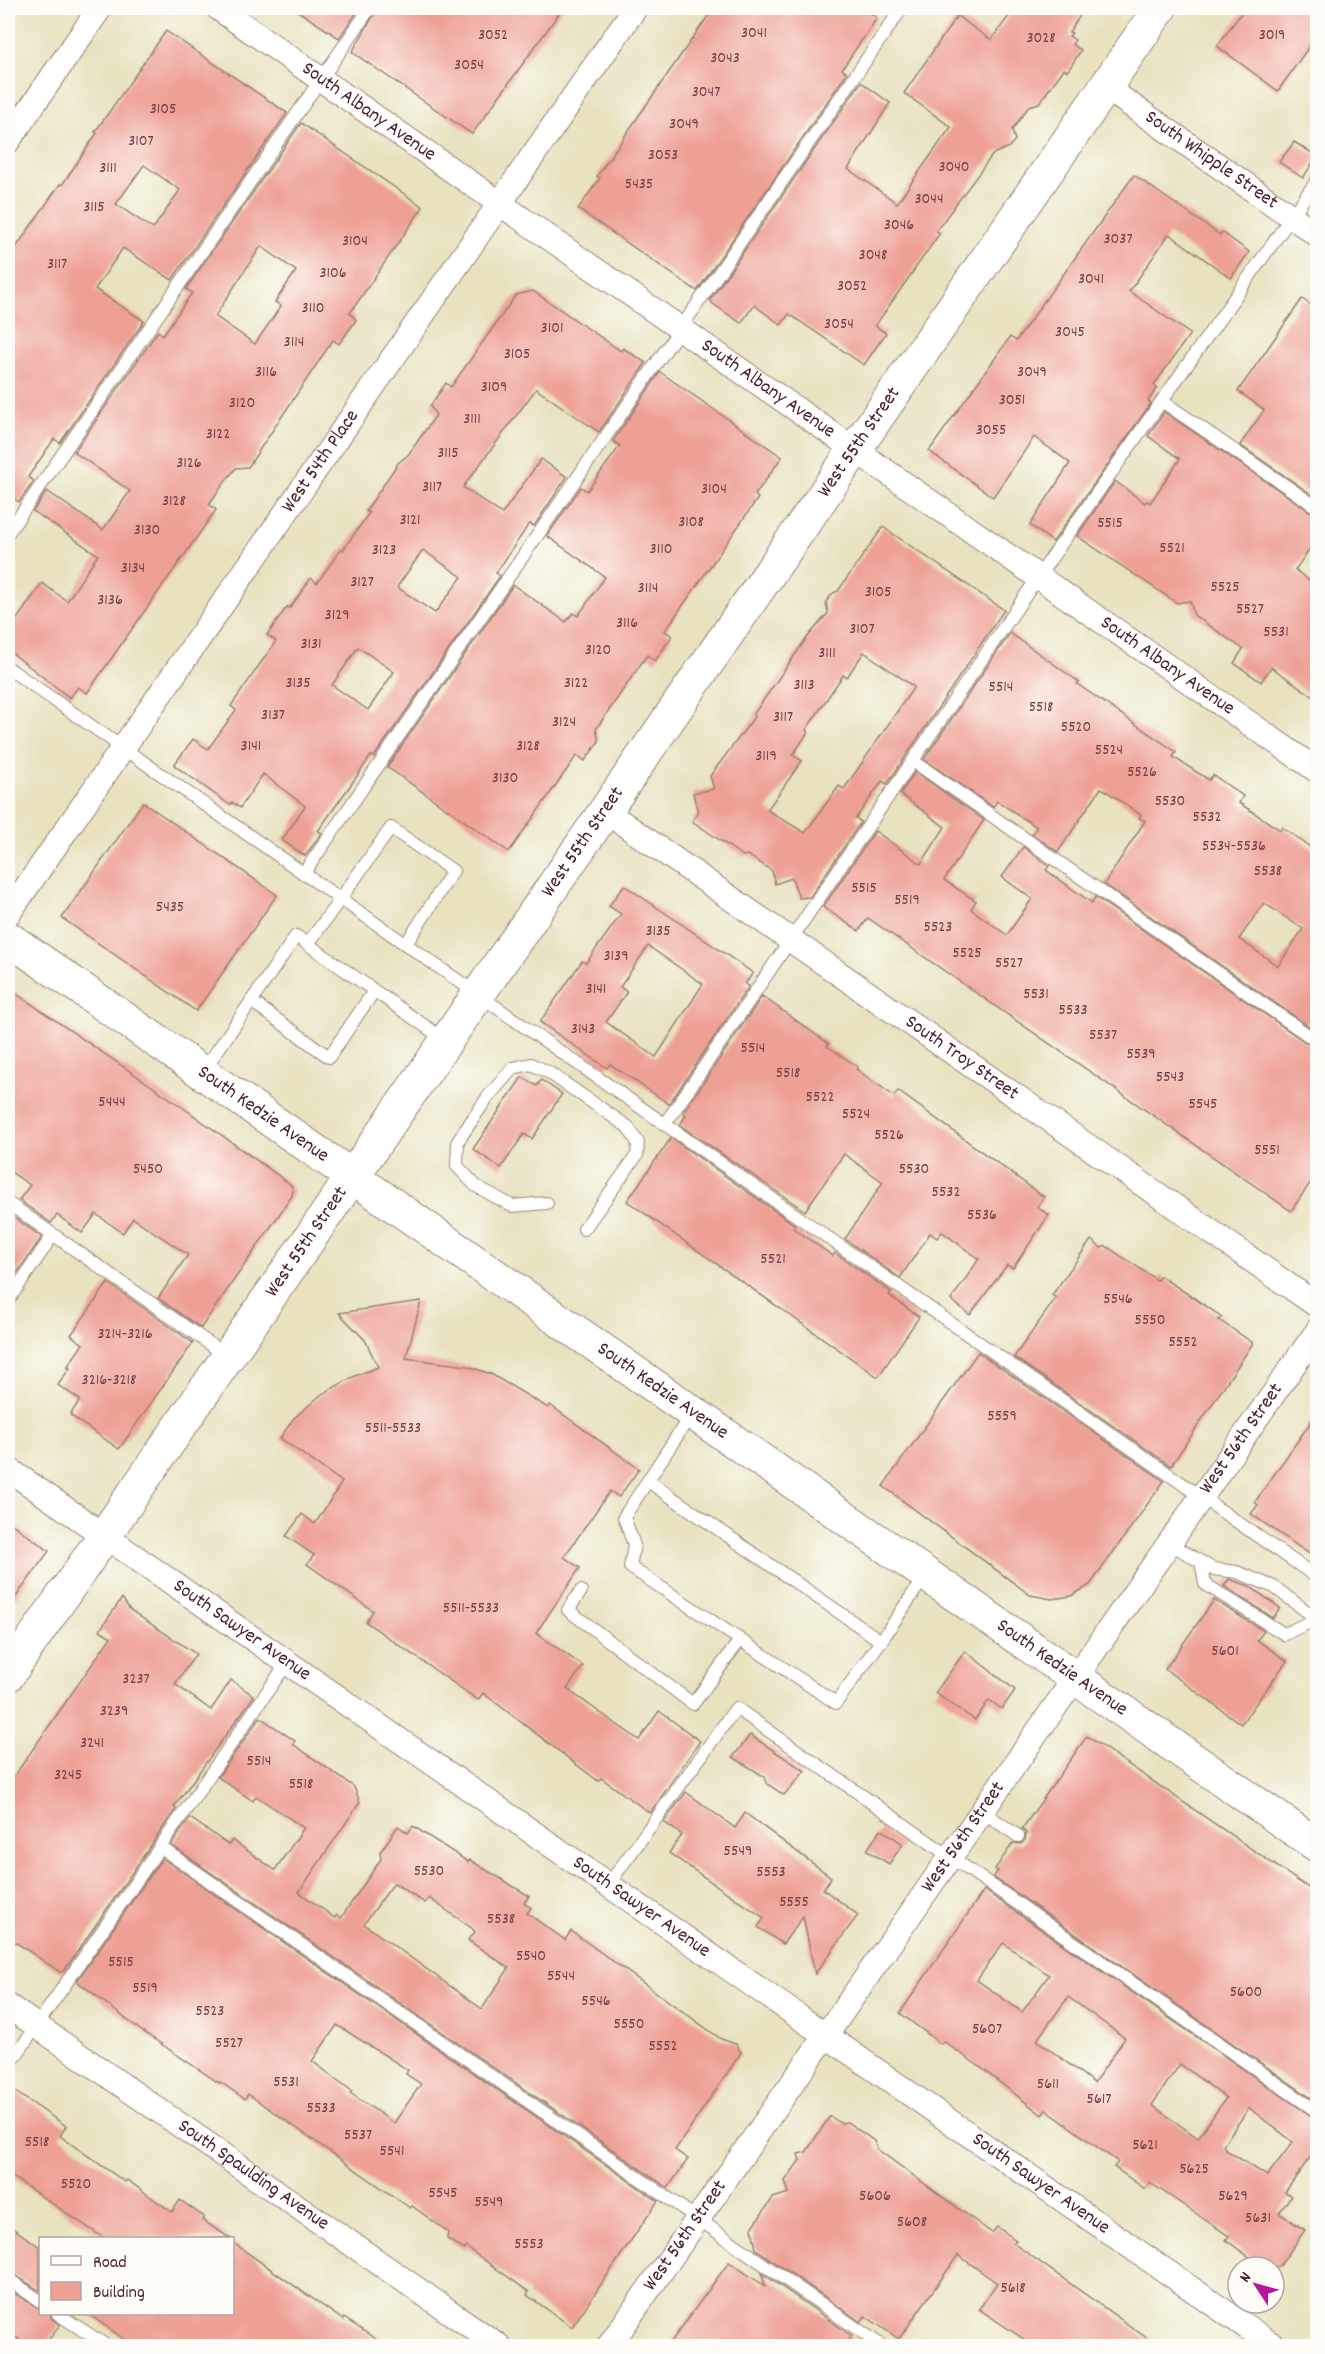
<svg xmlns="http://www.w3.org/2000/svg" width="1325" height="2354" viewBox="0 0 1325 2354" font-family="Dekko,sans-serif">
  <style>
    .building { fill: #eea095; fill-rule: evenodd }
    .lines { fill: none; stroke-linecap: round; stroke-linejoin: round }
    .service-casing { stroke: #998075; stroke-width: 14 }
    .minor-casing { stroke: #998075; stroke-width: 26 }
    .secondary-casing { stroke: #998075; stroke-width: 35 }
    .service { stroke: #fff; stroke-width: 12 }
    .minor { stroke: #fff; stroke-width: 24 }
    .secondary { stroke: #fff; stroke-width: 33 }
    .labels { text-anchor: middle; dominant-baseline: central; stroke-width: 4.5; stroke-linejoin: round; paint-order: stroke }
    .number-label { font-size: 16px; fill: #733f46 }
    .street-label { font-size: 20px; fill: #4a1f2b; stroke: #fdfcf7 }
  </style>
  <rect width="100%" height="100%" fill="#fdfcf7"/>
  <filter id="ink" filterUnits="userSpaceOnUse"><feTurbulence type="fractalNoise" baseFrequency=".0167" numOctaves="2"/><feDisplacementMap in="SourceGraphic" scale="12" xChannelSelector="R" yChannelSelector="G"/><feConvolveMatrix kernelMatrix="1 2 1 2 8 2 1 2 1" color-interpolation-filters="sRGB"/></filter>
  <filter id="wash" filterUnits="userSpaceOnUse"><feTurbulence type="fractalNoise" baseFrequency=".008" numOctaves="4" result="noise"/><feDisplacementMap in="SourceGraphic" scale="24" xChannelSelector="R" yChannelSelector="G"/><feGaussianBlur stdDeviation="1.35" result="paint"/><feColorMatrix in="noise" values="0 0 0 0 0 0 0 0 0 0 0 0 0 0 0 0 0 1.4 0 .05"/><feComposite in="paint" operator="in"/></filter>
  <g filter="url(#wash)">
    <rect width="100%" height="100%" fill="#e8e2bf"/>
    <g id="blocks">
      <g class="building">
        <polygon points="293,8 360,8 339,38"/>
        <polygon points="378,8 563,8 472,134 352,52"/>
        <polygon points="706,8 862,8 877,18 842,69 847,73 697,291 578,209 600,178 597,176 708,16"/>
        <polygon points="1015,8 1085,8 1069,32 1072,33 1069,36 1075,40 1072,44 1081,50 1068,71 1064,69 1039,103 1029,106 1012,130 1015,140 1009,147 993,154 936,231 940,233 875,326 886,333 864,365 789,314 781,325 754,305 741,323 713,304 710,300 861,82 890,103 848,169 897,203 951,127 904,93 957,16 991,40"/>
        <polygon points="1245,8 1317,8 1317,35 1278,91 1217,46"/>
        <path d="M166,31L287,113L172,280L123,248L95,289L144,321L60,443L54,439L28,477L34,481L19,502L13,498L8,506V455L12,447L8,444V259L60,184L62,185L97,133L95,132ZM144,165L180,190L153,229L116,204Z"/>
        <path d="M301,123L423,207L350,313L356,320L339,344L333,340L248,467L236,468L224,483L209,504L216,510L87,693L78,687L70,698L8,650V632L42,583L67,601L98,555L33,511L47,491L103,530L130,491L74,452L158,331L163,335L192,293L186,289ZM261,246L296,271L275,302L281,306L255,344L215,316Z"/>
        <polygon points="1294,142 1317,156 1303,178 1279,162"/>
        <polygon points="1134,175 1220,235 1222,232 1249,252 1231,278 1169,234 1131,289 1129,291 1190,334 1154,385 1157,388 1148,401 1151,403 1053,542 1030,525 1070,463 1034,437 993,497 929,451 1010,337 1016,341"/>
        <path d="M533,291L621,351L623,348L646,363L599,432L536,389L463,487L502,514L541,459L567,477L534,526L530,524L527,527L496,573L500,576L374,757L371,756L318,831L322,833L305,856L282,840L305,806L263,774L240,808L232,802L230,805L174,765L193,739L208,749L236,710L231,706L276,641L267,635L287,607L290,608L311,578L317,583L341,549L343,550L369,513L366,511L398,463L408,455L436,415L430,406L446,383L451,387L516,295ZM423,550L462,577L435,613L397,587ZM358,647L394,672L368,710L332,685Z"/>
        <polygon points="1302,299 1317,309 1317,498 1240,445 1264,410 1238,391"/>
        <polygon points="660,372 782,457 755,495 758,498 665,631 672,636 655,661 647,655 596,729 599,741 585,761 577,755 509,852 387,767 513,585 566,622 573,613 578,616 605,577 547,536 581,487 587,491 620,446 613,441"/>
        <polygon points="1164,412 1317,516 1317,538 1295,570 1317,586 1317,699 1271,667 1261,682 1234,663 1243,649 1194,615 1190,601 1177,603 1077,536 1115,481 1145,503 1147,501 1150,503 1180,459 1148,436"/>
        <path d="M883,527L1004,610L887,784L882,781L856,818L861,822L810,897L799,898L792,878L775,884L772,871L748,855L743,856L692,821L698,813L693,793L714,789L710,776L755,716L753,715L806,639L828,613L826,602L833,593L838,591ZM864,652L914,687L844,789L839,786L805,833L767,810L802,761L793,755L808,732L806,730L843,675L847,677Z"/>
        <path d="M1010,633L1079,682L1077,684L1176,752L1173,757L1209,780L1213,775L1243,796L1239,803L1280,830L1282,827L1317,852V1032L1104,884L1145,821L1139,818L1141,815L1103,789L1101,788L1058,852L1032,834L1037,827L997,801L993,807L924,759ZM1264,903L1303,929L1278,966L1239,939Z"/>
        <polygon points="915,772 984,820 944,880 976,901 971,909 1007,935 1032,899 1002,877 1023,847 1049,866 1046,870 1092,903 1095,897 1317,1050 1317,1173 1291,1211 868,918 859,931 823,907 875,831 921,864 945,827 900,794"/>
        <polygon points="143,802 277,895 196,1011 62,918"/>
        <path d="M624,885L753,973L745,984L749,986L669,1104L610,1064L607,1068L540,1022L582,961L586,963L621,914L609,906ZM648,946L703,984L656,1057L606,1022L627,992L620,987Z"/>
        <polygon points="8,988 175,1102 290,1184 293,1190 292,1196 201,1328 158,1298 188,1255 133,1218 123,1233 96,1214 82,1233 57,1215 51,1223 19,1200 30,1185 8,1170"/>
        <polygon points="762,996 829,1044 827,1046 858,1067 856,1069 894,1096 898,1091 1044,1197 1037,1207 1049,1215 1013,1268 1007,1265 970,1315 951,1300 979,1259 942,1232 937,1238 930,1233 900,1278 845,1239 883,1182 844,1154 805,1211 680,1125 686,1115 683,1113"/>
        <polygon points="522,1077 537,1086 541,1080 562,1094 532,1139 524,1134 501,1168 473,1149"/>
        <polygon points="671,1138 795,1225 793,1228 833,1256 835,1253 891,1292 889,1295 919,1317 878,1377 627,1201"/>
        <polygon points="9,1214 42,1237 8,1286 8,1216"/>
        <polygon points="1091,1240 1101,1248 1106,1246 1157,1280 1160,1276 1194,1298 1222,1317 1219,1320 1253,1343 1171,1466 1014,1357 1056,1298 1052,1295"/>
        <polygon points="108,1283 193,1343 119,1449 70,1415 80,1400 58,1385 70,1368 67,1367 83,1344 71,1335"/>
        <polygon points="421,1301 406,1358 467,1366 491,1374 548,1408 550,1405 639,1469 619,1497 610,1491 564,1557 580,1568 536,1633 583,1666 567,1689 639,1740 659,1711 700,1741 650,1813 601,1778 598,1781 483,1693 478,1700 366,1622 373,1611 307,1564 314,1555 286,1536 302,1514 315,1524 342,1482 280,1438 294,1418 322,1394 355,1376 378,1367 365,1340 339,1313"/>
        <polygon points="978,1352 1164,1481 1090,1585 1071,1596 1052,1599 1030,1595 883,1486"/>
        <polygon points="1317,1413 1317,1559 1251,1514 1258,1505 1255,1502"/>
        <polygon points="8,1521 49,1551 8,1608"/>
        <polygon points="1229,1579 1249,1586 1280,1608 1273,1618 1224,1586"/>
        <polygon points="122,1598 130,1610 196,1654 175,1684 211,1710 231,1680 254,1696 174,1807 176,1809 64,1971 60,1972 8,1937 8,1785 111,1637 100,1630"/>
        <polygon points="1214,1600 1264,1631 1257,1640 1287,1661 1241,1724 1165,1669"/>
        <polygon points="965,1651 1015,1690 1002,1709 989,1700 975,1720 935,1693"/>
        <path d="M260,1717L295,1741L293,1744L354,1787L360,1802L299,1892L335,1918L337,1915L341,1918L381,1859L380,1852L398,1826L408,1833L413,1826L468,1862L470,1860L529,1896L524,1903L531,1908L527,1913L565,1940L571,1931L721,2039L736,2044L741,2053L675,2150L688,2159L668,2188L171,1845L190,1818L229,1845L232,1840L275,1870L304,1828L256,1796L253,1801L218,1777ZM394,1883L425,1903L429,1898L473,1929L475,1932L468,1940L509,1968L482,2009L364,1924Z"/>
        <polygon points="750,1735 805,1771 784,1795 766,1783 765,1777 733,1757"/>
        <polygon points="1087,1736 1317,1894 1317,2102 993,1877 998,1871 995,1869 1013,1843 1021,1844 1025,1840 1026,1833 1022,1829"/>
        <polygon points="686,1792 735,1828 745,1813 831,1877 823,1889 858,1915 815,1974 803,1916 783,1944 758,1927 764,1918 669,1853 682,1835 664,1822"/>
        <polygon points="881,1829 903,1844 889,1864 867,1850"/>
        <path d="M162,1858L658,2201L572,2327L527,2295L529,2292L466,2247L464,2250L447,2239L448,2232L412,2206L410,2208L248,2094L245,2099L220,2082L219,2083L139,2029L77,1981ZM337,2025L408,2070L406,2074L421,2084L394,2123L350,2093L352,2091L312,2061Z"/>
        <path d="M984,1890L1317,2120V2161L1311,2156L1285,2192L1291,2196L1279,2213L1305,2230L1279,2267H1263L1226,2240L1229,2236L1149,2182L1145,2189L1114,2167L1118,2162L1046,2110L1042,2115L980,2067L943,2041L941,2044L900,2013ZM1003,1943L1049,1975L1022,2012L977,1980ZM1068,1997L1125,2038L1094,2083L1037,2040ZM1180,2064L1226,2098L1198,2138L1152,2105ZM1249,2108L1293,2142L1267,2176L1226,2150L1223,2145Z"/>
        <polygon points="8,2087 66,2126 60,2136 125,2182 127,2180 172,2212 180,2200 204,2217 202,2220 230,2238 104,2238 8,2174"/>
        <polygon points="830,2116 840,2123 847,2122 874,2141 877,2149 992,2233 997,2227 1016,2240 1013,2243 1158,2346 1034,2346 979,2309 997,2283 958,2255 899,2339 865,2316 861,2322 756,2249 752,2228 773,2198 789,2193 785,2181 800,2160 798,2154 806,2152"/>
        <polygon points="8,2225 40,2247 40,2291 8,2271"/>
        <polygon points="232,2242 343,2320 344,2318 386,2346 134,2346 87,2313 232,2313"/>
        <polygon points="729,2262 765,2286 762,2273 852,2336 845,2346 668,2346"/>
        <polygon points="8,2289 40,2309 40,2313 50,2313 51,2318 60,2325 44,2346 29,2346 8,2332"/>
      </g>
    </g>
  </g>
  <g filter="url(#ink)">
    <use href="#blocks" fill-opacity="0" stroke="#998075" stroke-width="1.5"/>
    <g class="lines">
      <g class="service-casing">
        <g id="service">
          <polyline points="1162,401 1318,508"/>
          <polyline points="8,533 370,8"/>
          <polyline points="8,668 1318,1578"/>
          <polyline points="913,761 1318,1042"/>
          <polyline points="304,873 902,8"/>
          <polyline points="308,944 391,828 453,871 406,944"/>
          <polyline points="251,1001 329,1057 374,991"/>
          <polyline points="204,1070 296,936 445,1040"/>
          <polyline points="665,1124 1038,577 1318,179"/>
          <polyline points="8,1203 227,1356"/>
          <polyline points="547,1203 512,1206 476,1186 457,1166 458,1141 487,1098 513,1068 531,1064 548,1072 628,1127 638,1143 637,1155 584,1229"/>
          <polyline points="8,1301 53,1235"/>
          <polyline points="692,1413 624,1517 634,1545 630,1567 836,1703 881,1641"/>
          <polyline points="648,1481 881,1641 925,1576"/>
          <polyline points="1169,1543 1213,1569 1237,1572 1274,1587 1317,1619 1284,1634 1205,1584 1201,1562"/>
          <polyline points="581,1591 568,1610 693,1704 740,1640"/>
          <polyline points="983,1812 1018,1836"/>
          <polyline points="160,1847 882,2346"/>
          <polyline points="608,1885 736,1708 1318,2112"/>
          <polyline points="8,2067 287,1663"/>
          <polyline points="8,2279 40,2301"/>
          <polyline points="58,2314 107,2346"/>
        </g>
      </g>
      <g class="minor-casing">
        <g id="minor">
          <path id="s1" d="M218,8L1318,771"/>
          <path id="s2" d="M1105,87L1318,235"/>
          <polyline points="8,141 100,8"/>
          <path id="s3" d="M605,811L1318,1306"/>
          <path id="s4" d="M8,914L635,8"/>
          <path id="s5" d="M8,1469L1274,2346"/>
          <path id="s6" d="M8,2006L499,2346"/>
          <path id="s7" d="M609,2346L1318,1330"/>
        </g>
      </g>
      <g class="secondary-casing">
        <g id="secondary">
          <path id="s8" d="M8,938L1318,1846"/>
          <path id="s9" d="M8,1675L1160,8"/>
        </g>
      </g>
      <use href="#service" class="service"/>
      <use href="#minor" class="minor"/>
      <use href="#secondary" class="secondary"/>
    </g>
  </g>
  <g class="labels">
    <g class="number-label">
      <text x="754" y="33">3041</text>
      <text x="493" y="35">3052</text>
      <text x="1272" y="35">3019</text>
      <text x="1041" y="38">3028</text>
      <text x="725" y="58">3043</text>
      <text x="469" y="65">3054</text>
      <text x="706" y="92">3047</text>
      <text x="163" y="109">3105</text>
      <text x="684" y="124">3049</text>
      <text x="141" y="141">3107</text>
      <text x="663" y="155">3053</text>
      <text x="954" y="167">3040</text>
      <text x="108" y="168">3111</text>
      <text x="639" y="184">5435</text>
      <text x="929" y="199">3044</text>
      <text x="94" y="207">3115</text>
      <text x="899" y="225">3046</text>
      <text x="1118" y="239">3037</text>
      <text x="355" y="241">3104</text>
      <text x="873" y="255">3048</text>
      <text x="57" y="264">3117</text>
      <text x="333" y="273">3106</text>
      <text x="1091" y="279">3041</text>
      <text x="852" y="286">3052</text>
      <text x="313" y="308">3110</text>
      <text x="839" y="324">3054</text>
      <text x="552" y="328">3101</text>
      <text x="1070" y="332">3045</text>
      <text x="294" y="342">3114</text>
      <text x="517" y="354">3105</text>
      <text x="266" y="372">3116</text>
      <text x="1032" y="372">3049</text>
      <text x="494" y="387">3109</text>
      <text x="1012" y="400">3051</text>
      <text x="242" y="403">3120</text>
      <text x="472" y="419">3111</text>
      <text x="991" y="430">3055</text>
      <text x="218" y="434">3122</text>
      <text x="448" y="453">3115</text>
      <text x="189" y="463">3126</text>
      <text x="432" y="487">3117</text>
      <text x="714" y="489">3104</text>
      <text x="174" y="501">3128</text>
      <text x="410" y="520">3121</text>
      <text x="691" y="522">3108</text>
      <text x="1110" y="523">5515</text>
      <text x="147" y="530">3130</text>
      <text x="1172" y="548">5521</text>
      <text x="661" y="549">3110</text>
      <text x="384" y="550">3123</text>
      <text x="133" y="568">3134</text>
      <text x="362" y="582">3127</text>
      <text x="1225" y="587">5525</text>
      <text x="648" y="588">3114</text>
      <text x="878" y="592">3105</text>
      <text x="110" y="600">3136</text>
      <text x="1250" y="609">5527</text>
      <text x="337" y="615">3129</text>
      <text x="627" y="623">3116</text>
      <text x="862" y="629">3107</text>
      <text x="1276" y="632">5531</text>
      <text x="311" y="644">3131</text>
      <text x="598" y="650">3120</text>
      <text x="827" y="653">3111</text>
      <text x="298" y="683">3135</text>
      <text x="576" y="683">3122</text>
      <text x="804" y="685">3113</text>
      <text x="1001" y="687">5514</text>
      <text x="1041" y="707">5518</text>
      <text x="273" y="715">3137</text>
      <text x="783" y="717">3117</text>
      <text x="564" y="722">3124</text>
      <text x="1076" y="727">5520</text>
      <text x="251" y="746">3141</text>
      <text x="528" y="746">3128</text>
      <text x="1109" y="750">5524</text>
      <text x="766" y="756">3119</text>
      <text x="1142" y="772">5526</text>
      <text x="505" y="778">3130</text>
      <text x="1170" y="801">5530</text>
      <text x="1207" y="817">5532</text>
      <text x="1234" y="846">5534-5536</text>
      <text x="1268" y="871">5538</text>
      <text x="864" y="888">5515</text>
      <text x="907" y="900">5519</text>
      <text x="170" y="907">5435</text>
      <text x="938" y="927">5523</text>
      <text x="658" y="931">3135</text>
      <text x="967" y="953">5525</text>
      <text x="616" y="956">3139</text>
      <text x="1009" y="963">5527</text>
      <text x="596" y="989">3141</text>
      <text x="1036" y="994">5531</text>
      <text x="1073" y="1010">5533</text>
      <text x="583" y="1029">3143</text>
      <text x="1103" y="1035">5537</text>
      <text x="753" y="1048">5514</text>
      <text x="1141" y="1054">5539</text>
      <text x="788" y="1073">5518</text>
      <text x="1170" y="1077">5543</text>
      <text x="820" y="1097">5522</text>
      <text x="112" y="1102">5444</text>
      <text x="1203" y="1104">5545</text>
      <text x="856" y="1114">5524</text>
      <text x="889" y="1135">5526</text>
      <text x="1267" y="1150">5551</text>
      <text x="148" y="1169">5450</text>
      <text x="914" y="1169">5530</text>
      <text x="946" y="1192">5532</text>
      <text x="982" y="1215">5536</text>
      <text x="773" y="1259">5521</text>
      <text x="1118" y="1299">5546</text>
      <text x="1150" y="1320">5550</text>
      <text x="125" y="1334">3214-3216</text>
      <text x="1183" y="1342">5552</text>
      <text x="109" y="1380">3216-3218</text>
      <text x="1002" y="1416">5559</text>
      <text x="393" y="1428">5511-5533</text>
      <text x="471" y="1608">5511-5533</text>
      <text x="1225" y="1651">5601</text>
      <text x="136" y="1679">3237</text>
      <text x="114" y="1711">3239</text>
      <text x="92" y="1743">3241</text>
      <text x="259" y="1761">5514</text>
      <text x="68" y="1775">3245</text>
      <text x="301" y="1784">5518</text>
      <text x="738" y="1851">5549</text>
      <text x="429" y="1871">5530</text>
      <text x="771" y="1872">5553</text>
      <text x="794" y="1902">5555</text>
      <text x="501" y="1919">5538</text>
      <text x="531" y="1956">5540</text>
      <text x="121" y="1962">5515</text>
      <text x="561" y="1976">5544</text>
      <text x="145" y="1988">5519</text>
      <text x="1246" y="1992">5600</text>
      <text x="596" y="2001">5546</text>
      <text x="210" y="2011">5523</text>
      <text x="629" y="2024">5550</text>
      <text x="987" y="2029">5607</text>
      <text x="229" y="2043">5527</text>
      <text x="663" y="2046">5552</text>
      <text x="286" y="2082">5531</text>
      <text x="1048" y="2084">5611</text>
      <text x="1099" y="2099">5617</text>
      <text x="321" y="2108">5533</text>
      <text x="358" y="2135">5537</text>
      <text x="37" y="2142">5518</text>
      <text x="1145" y="2145">5621</text>
      <text x="392" y="2151">5541</text>
      <text x="1194" y="2169">5625</text>
      <text x="76" y="2184">5520</text>
      <text x="443" y="2193">5545</text>
      <text x="875" y="2196">5606</text>
      <text x="1233" y="2196">5629</text>
      <text x="489" y="2202">5549</text>
      <text x="1258" y="2218">5631</text>
      <text x="912" y="2222">5608</text>
      <text x="529" y="2244">5553</text>
      <text x="1013" y="2288">5618</text>
    </g>
    <g class="street-label">
      <text stroke="none"><textPath href="#s1" startOffset="183">South Albany Avenue</textPath></text>
      <text stroke="none"><textPath href="#s2" startOffset="129">South Whipple Street</textPath></text>
      <text stroke="none"><textPath href="#s1" startOffset="669">South Albany Avenue</textPath></text>
      <text stroke="none"><textPath href="#s9" startOffset="1498">West 55th Street</textPath></text>
      <text stroke="none"><textPath href="#s4" startOffset="550">West 54th Place</textPath></text>
      <text stroke="none"><textPath href="#s1" startOffset="1155">South Albany Avenue</textPath></text>
      <text stroke="none"><textPath href="#s9" startOffset="1012">West 55th Street</textPath></text>
      <text stroke="none"><textPath href="#s3" startOffset="434">South Troy Street</textPath></text>
      <text stroke="none"><textPath href="#s8" startOffset="310">South Kedzie Avenue</textPath></text>
      <text stroke="none"><textPath href="#s9" startOffset="526">West 55th Street</textPath></text>
      <text stroke="none"><textPath href="#s8" startOffset="796">South Kedzie Avenue</textPath></text>
      <text stroke="none"><textPath href="#s7" startOffset="1106">West 56th Street</textPath></text>
      <text stroke="none"><textPath href="#s5" startOffset="284">South Sawyer Avenue</textPath></text>
      <text stroke="none"><textPath href="#s8" startOffset="1282">South Kedzie Avenue</textPath></text>
      <text stroke="none"><textPath href="#s7" startOffset="620">West 56th Street</textPath></text>
      <text stroke="none"><textPath href="#s5" startOffset="770">South Sawyer Avenue</textPath></text>
      <text stroke="none"><textPath href="#s6" startOffset="298">South Spaulding Avenue</textPath></text>
      <text stroke="none"><textPath href="#s5" startOffset="1256">South Sawyer Avenue</textPath></text>
      <text stroke="none"><textPath href="#s7" startOffset="134">West 56th Street</textPath></text>
    </g>
  </g>
  <rect width="1325" height="2354" fill="none" stroke="#fdfcf7" stroke-width="30"/>
  <rect x="39" y="2237" width="195" height="78" fill="#fdfcf7" stroke="#b5a4a5" stroke-width="1.5"/>
  <rect x="51" y="2256" width="30" height="9" fill="#ffffff" stroke="#b5a4a5" stroke-width="1.5"/>
  <text x="93" y="2267" font-size="18" fill="#4a1f2b">Road</text>
  <rect x="51" y="2282" width="30" height="18" fill="#eea095" stroke="#b5a4a5" stroke-width="1.5"/>
  <text x="93" y="2297" font-size="18" fill="#4a1f2b">Building</text>
  <g transform="translate(1256 2285) rotate(306)"><circle r="28" fill="#fdfcf7" stroke="#b5a4a5" stroke-width="1.5"/>
  <path d="M0-4.5L10 22L0 15L-10 22Z" fill="#b5179e"/>
  <text y="-9" font-size="16" font-weight="bold" text-anchor="middle" fill="#4a1f2b">N</text>
  </g>
</svg>
